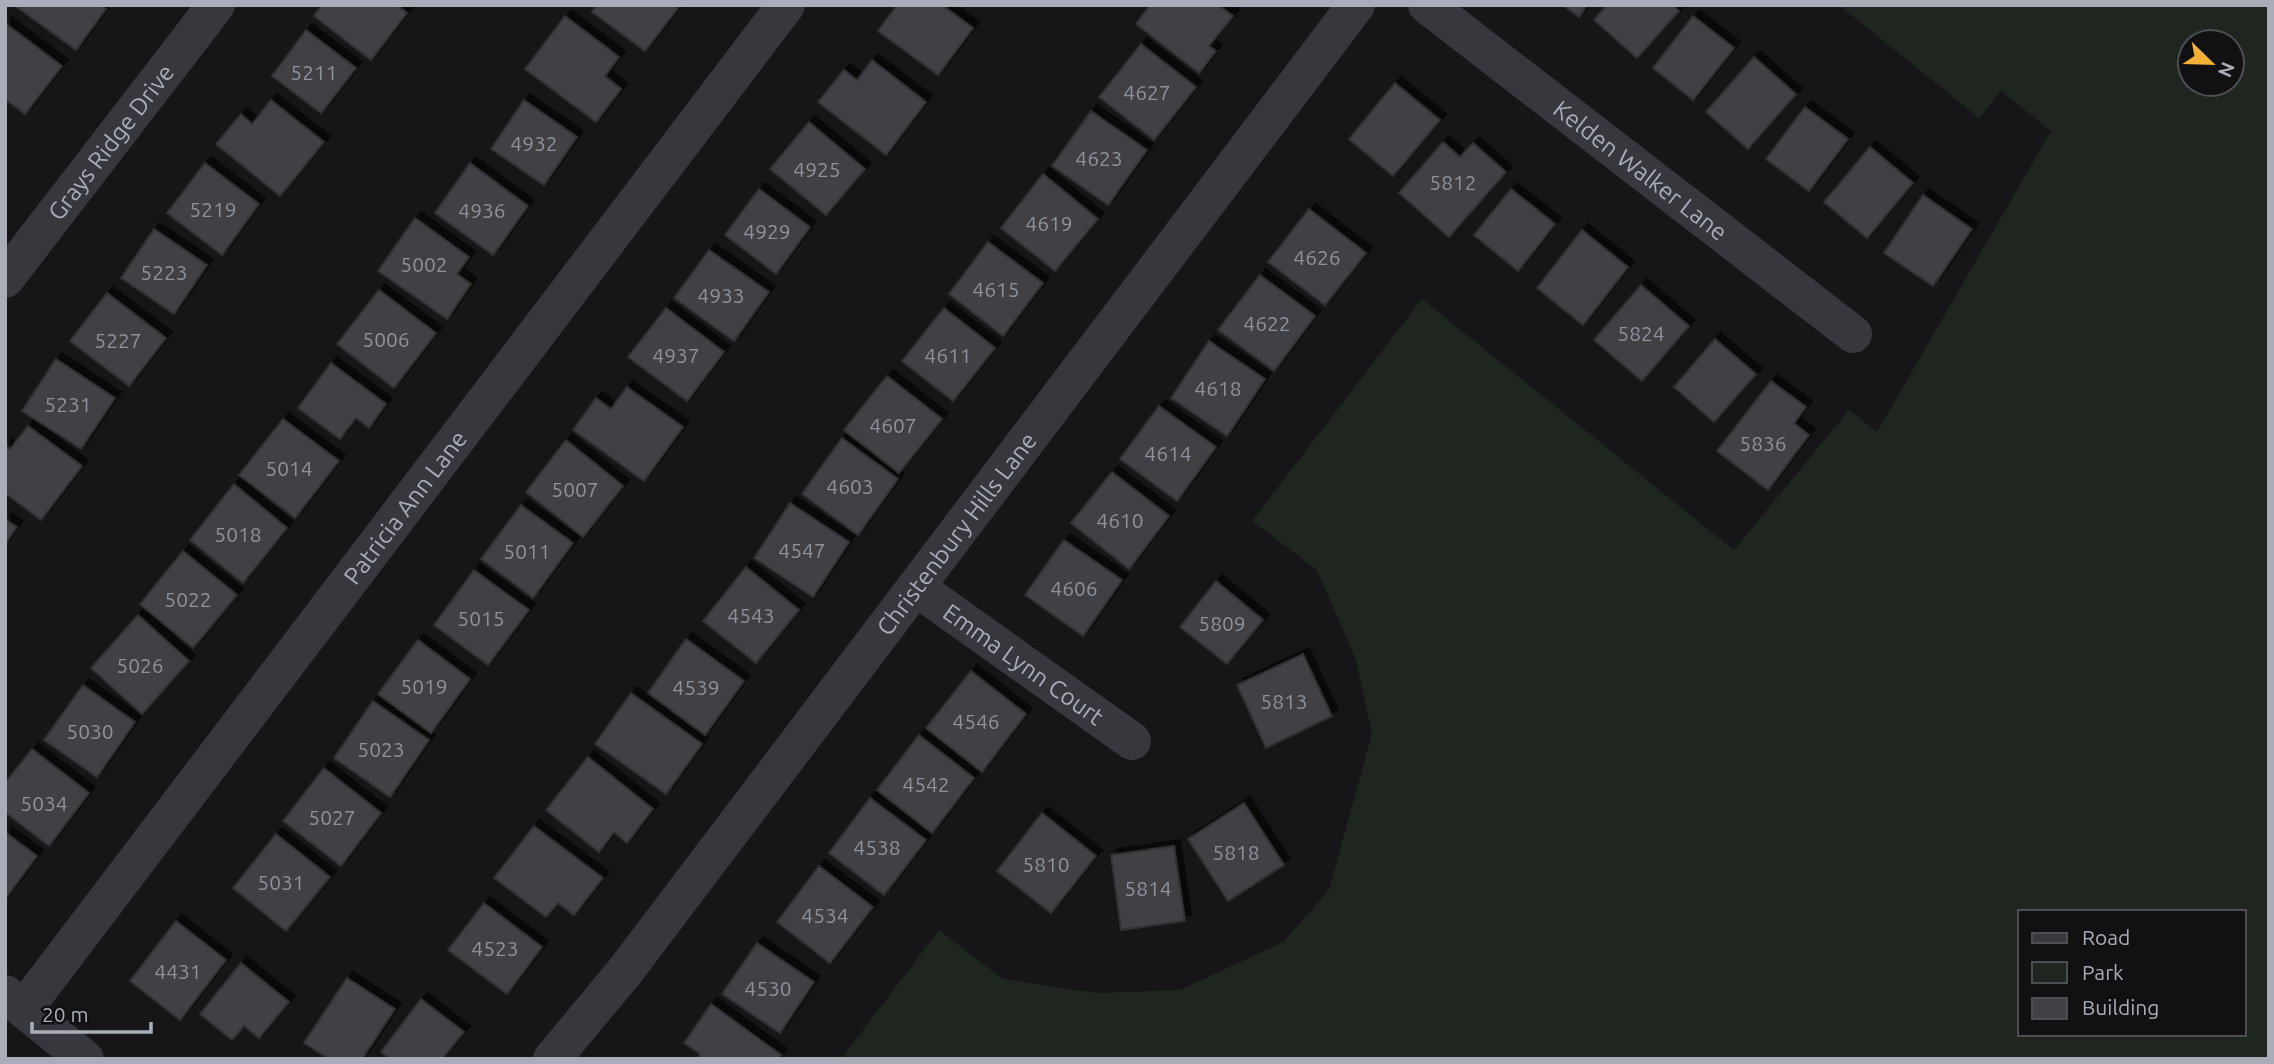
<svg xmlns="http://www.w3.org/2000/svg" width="2274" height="1064" viewBox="0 0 2274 1064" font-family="Ubuntu,sans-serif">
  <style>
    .green { fill: #1e261f; fill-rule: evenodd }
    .building { fill: #404145; stroke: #303034; stroke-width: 2; filter: url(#shadow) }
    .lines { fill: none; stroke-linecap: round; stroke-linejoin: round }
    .street { stroke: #37383d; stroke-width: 38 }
    .labels { text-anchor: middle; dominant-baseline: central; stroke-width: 5; stroke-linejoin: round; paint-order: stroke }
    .number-label { font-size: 21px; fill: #8e929b }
    .street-label { font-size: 24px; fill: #a8adb8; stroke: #111113 }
  </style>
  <defs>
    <filter id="shadow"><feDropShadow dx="6" dy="-6" stdDeviation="0" flood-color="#0009"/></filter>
  </defs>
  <rect width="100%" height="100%" fill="#161618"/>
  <path class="green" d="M1839,5H2269V1059H841L939,930L1003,979L1096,993L1180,990L1283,942L1329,890L1372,734L1356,660L1317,570L1252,521L1422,299L1734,550L1849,410L1877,432L2051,131L2001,91L1979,118ZM2190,42H2232V84H2190ZM2020,912H2244V1034H2020Z"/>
  <g class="building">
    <polygon points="14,5 101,5 106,9 76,50"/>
    <polygon points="322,5 397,5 407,13 371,60 314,16"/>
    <polygon points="597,5 675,5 678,8 645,51 592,12"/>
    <polygon points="897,5 942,5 973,28 938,75 878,31"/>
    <polygon points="1150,5 1218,5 1233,16 1209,46 1216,51 1199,73 1136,24"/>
    <polygon points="1563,5 1587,5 1579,17"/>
    <polygon points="1607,5 1673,5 1679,11 1637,58 1594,20"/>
    <polygon points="565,16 619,57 605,76 621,89 596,122 525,69"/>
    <polygon points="1693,16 1734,48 1693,100 1653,68"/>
    <polygon points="5,23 62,66 25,114 5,99"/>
    <polygon points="306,30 356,68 321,113 272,76"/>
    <polygon points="1141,44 1196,87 1154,140 1099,97"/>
    <polygon points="1754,57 1796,94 1748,149 1706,112"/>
    <polygon points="872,60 926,102 886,155 818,102 844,70 857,80"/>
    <polygon points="1395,83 1440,120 1393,176 1349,139"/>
    <polygon points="271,100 324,142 280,196 216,144 241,114 252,124"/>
    <polygon points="524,100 577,137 544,185 491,149"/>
    <polygon points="1805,107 1848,139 1809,191 1766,159"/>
    <polygon points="1091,111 1147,150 1108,205 1052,166"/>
    <polygon points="809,122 865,169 826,215 770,169"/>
    <polygon points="1443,142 1460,157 1473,143 1506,172 1449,237 1399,193"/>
    <polygon points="1870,147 1913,183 1867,238 1824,202"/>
    <polygon points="205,163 259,204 222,255 167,213"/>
    <polygon points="470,163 528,206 493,255 435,213"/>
    <polygon points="1043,174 1098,219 1055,271 1001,228"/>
    <polygon points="759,189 810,227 776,274 725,235"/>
    <polygon points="1511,189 1555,224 1518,271 1474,235"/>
    <polygon points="1923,195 1972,229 1933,286 1884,253"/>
    <polygon points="1309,209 1366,253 1325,305 1268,262"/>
    <polygon points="415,218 469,257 457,274 471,284 447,319 378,271"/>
    <polygon points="154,229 207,265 174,314 121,278"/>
    <polygon points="1582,230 1628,267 1583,325 1537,288"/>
    <polygon points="988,242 1043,283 1003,336 949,294"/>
    <polygon points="709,250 769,292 734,341 674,298"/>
    <polygon points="1260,275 1315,316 1274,371 1218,330"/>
    <polygon points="1641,285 1689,326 1642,381 1594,340"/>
    <polygon points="379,290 436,333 394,388 337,344"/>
    <polygon points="107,293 166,338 129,386 70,341"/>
    <polygon points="666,308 724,352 687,401 628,357"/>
    <polygon points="944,308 995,348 953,401 902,361"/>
    <polygon points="1715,339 1756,374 1714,422 1674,387"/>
    <polygon points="1209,341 1265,379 1227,436 1171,398"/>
    <polygon points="56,359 115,398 81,449 22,411"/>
    <polygon points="331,363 386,404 369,428 356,418 340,439 298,408"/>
    <polygon points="887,376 942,419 899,473 844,430"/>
    <polygon points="1771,381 1806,407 1794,423 1809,435 1768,490 1717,451"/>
    <polygon points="627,387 683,427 644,481 573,430 596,398 611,409"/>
    <polygon points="1159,406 1216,447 1177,501 1120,459"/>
    <polygon points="283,419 339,461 295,518 239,475"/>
    <polygon points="28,426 82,466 41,520 5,493 5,445 10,449"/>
    <polygon points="842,438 898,479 858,535 802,494"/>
    <polygon points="566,440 623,486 583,537 526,492"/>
    <polygon points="1112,472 1169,516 1129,569 1071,523"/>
    <polygon points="234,484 287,528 243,583 190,540"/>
    <polygon points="790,503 849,542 813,597 754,558"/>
    <polygon points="521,505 573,543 533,598 481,559"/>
    <polygon points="5,519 17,527 5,544"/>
    <polygon points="1064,540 1122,580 1083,636 1025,595"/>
    <polygon points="183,551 237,595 193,648 140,604"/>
    <polygon points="746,567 799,610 756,663 703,621"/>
    <polygon points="474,570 529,610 488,665 434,625"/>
    <polygon points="1216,581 1263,620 1227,664 1180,627"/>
    <polygon points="138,615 189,661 142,714 91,668"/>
    <polygon points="686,639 744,681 705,735 648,693"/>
    <polygon points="418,640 470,679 431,733 378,694"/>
    <polygon points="1303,654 1332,716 1266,748 1237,685"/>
    <polygon points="971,671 1026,714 982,772 926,728"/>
    <polygon points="83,685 135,722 97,777 44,740"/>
    <polygon points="631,693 702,744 666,794 595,744"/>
    <polygon points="373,701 429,740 390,797 334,758"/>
    <polygon points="919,735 974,778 932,833 877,790"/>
    <polygon points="32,749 89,793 49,846 5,812 5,783"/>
    <polygon points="588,757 653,809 627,843 614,832 599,852 546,810"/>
    <polygon points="324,768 381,813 341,866 283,821"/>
    <polygon points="870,798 926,840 884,895 829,853"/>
    <polygon points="1244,803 1284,865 1228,901 1188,839"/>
    <polygon points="1042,813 1096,856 1051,913 997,871"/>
    <polygon points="534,826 603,878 574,915 558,903 546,917 494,878"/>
    <polygon points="5,832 37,856 5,899"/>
    <polygon points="276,834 330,877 286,931 233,888"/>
    <polygon points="1174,846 1185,921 1121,930 1111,855"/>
    <polygon points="819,866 873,907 830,963 777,922"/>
    <polygon points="484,903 542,947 507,994 448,950"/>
    <polygon points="176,921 226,960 180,1020 130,981"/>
    <polygon points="757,943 814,982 780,1033 722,994"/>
    <polygon points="241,963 289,1002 259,1038 244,1026 232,1040 200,1014"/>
    <polygon points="347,978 395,1009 362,1059 329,1059 304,1043"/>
    <polygon points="421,999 464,1032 442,1059 390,1059 381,1052"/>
    <polygon points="711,1004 781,1055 778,1059 697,1059 700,1054 684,1043"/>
  </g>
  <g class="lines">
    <g class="street">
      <path id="s1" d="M1427,5L1853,334"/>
      <path id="s2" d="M5,279L216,5"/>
      <path id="s3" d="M917,588L1132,741"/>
      <polyline points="5,994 85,1059"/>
      <path id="s4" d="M24,1009L786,5"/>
      <path id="s5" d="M552,1059L626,970L1356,5"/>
    </g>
  </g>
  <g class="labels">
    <g class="number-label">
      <text x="314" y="72">5211</text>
      <text x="1147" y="92">4627</text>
      <text x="534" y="143">4932</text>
      <text x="1099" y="158">4623</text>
      <text x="817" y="169">4925</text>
      <text x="1453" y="182">5812</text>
      <text x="213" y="209">5219</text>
      <text x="482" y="210">4936</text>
      <text x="1049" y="223">4619</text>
      <text x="767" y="231">4929</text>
      <text x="1317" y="257">4626</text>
      <text x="424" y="264">5002</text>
      <text x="164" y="272">5223</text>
      <text x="996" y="289">4615</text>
      <text x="721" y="295">4933</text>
      <text x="1267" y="323">4622</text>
      <text x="1641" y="333">5824</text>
      <text x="386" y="339">5006</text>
      <text x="118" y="340">5227</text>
      <text x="676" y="355">4937</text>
      <text x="948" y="355">4611</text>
      <text x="1218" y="388">4618</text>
      <text x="68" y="404">5231</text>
      <text x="893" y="425">4607</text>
      <text x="1763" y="443">5836</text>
      <text x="1168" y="453">4614</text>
      <text x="289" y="468">5014</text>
      <text x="850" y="486">4603</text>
      <text x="575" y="489">5007</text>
      <text x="1120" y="520">4610</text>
      <text x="238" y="534">5018</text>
      <text x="802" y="550">4547</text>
      <text x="527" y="551">5011</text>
      <text x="1074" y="588">4606</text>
      <text x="188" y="599">5022</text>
      <text x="751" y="615">4543</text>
      <text x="481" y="618">5015</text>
      <text x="1222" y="623">5809</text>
      <text x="140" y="665">5026</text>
      <text x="424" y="686">5019</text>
      <text x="696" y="687">4539</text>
      <text x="1284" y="701">5813</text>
      <text x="976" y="721">4546</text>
      <text x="90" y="731">5030</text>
      <text x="381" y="749">5023</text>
      <text x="926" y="784">4542</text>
      <text x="44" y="803">5034</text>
      <text x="332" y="817">5027</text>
      <text x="877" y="847">4538</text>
      <text x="1236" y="852">5818</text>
      <text x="1046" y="864">5810</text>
      <text x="281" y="882">5031</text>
      <text x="1148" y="888">5814</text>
      <text x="825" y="915">4534</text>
      <text x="495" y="948">4523</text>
      <text x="178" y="971">4431</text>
      <text x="768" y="988">4530</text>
    </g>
    <g class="street-label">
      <text stroke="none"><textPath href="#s2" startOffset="173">Grays Ridge Drive</textPath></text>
      <text stroke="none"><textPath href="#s1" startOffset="270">Kelden Walker Lane</textPath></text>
      <text stroke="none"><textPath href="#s4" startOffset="630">Patricia Ann Lane</textPath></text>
      <text stroke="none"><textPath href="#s5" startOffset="663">Christenbury Hills Lane</textPath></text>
      <text stroke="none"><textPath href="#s3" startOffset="131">Emma Lynn Court</textPath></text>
    </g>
  </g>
  <rect width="2274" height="1064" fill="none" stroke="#a8adb8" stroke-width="14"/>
  <rect x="2018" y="910" width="228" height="126" fill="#111113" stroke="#4d4f55" stroke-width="2"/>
  <rect x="2032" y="933" width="35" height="10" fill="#37383d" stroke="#4d4f55" stroke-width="2"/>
  <text x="2082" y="945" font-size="21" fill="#a8adb8">Road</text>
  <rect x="2032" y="962" width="35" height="21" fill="#1e261f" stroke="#4d4f55" stroke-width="2"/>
  <text x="2082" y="980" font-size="21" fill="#a8adb8">Park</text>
  <rect x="2032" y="998" width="35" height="21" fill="#404145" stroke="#4d4f55" stroke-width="2"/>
  <text x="2082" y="1015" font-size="21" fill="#a8adb8">Building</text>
  <g transform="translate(2211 63) rotate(113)"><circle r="33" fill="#111113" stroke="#4d4f55" stroke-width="2"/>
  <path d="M0-5L12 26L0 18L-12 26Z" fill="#f2b134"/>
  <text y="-10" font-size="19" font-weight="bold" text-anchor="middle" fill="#a8adb8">N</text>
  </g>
  <path d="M32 1022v10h119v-10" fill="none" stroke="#a8adb8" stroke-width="3.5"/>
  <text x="42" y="1022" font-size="21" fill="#a8adb8" stroke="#111113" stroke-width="5" paint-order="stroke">20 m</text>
</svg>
